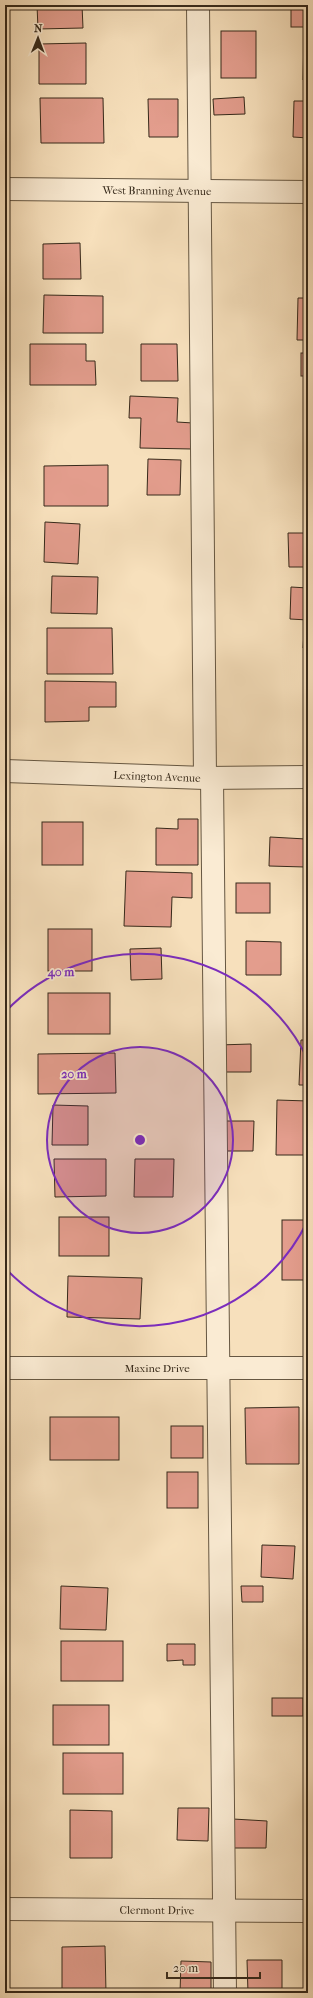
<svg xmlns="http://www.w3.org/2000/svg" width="313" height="1998" viewBox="0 0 313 1998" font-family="'IM FELL French Canon',serif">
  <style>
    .building { fill: #e39d8d; stroke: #36291a }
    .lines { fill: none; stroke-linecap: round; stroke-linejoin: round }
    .minor-casing { stroke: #665742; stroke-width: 24 }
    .minor { stroke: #faebd3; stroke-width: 22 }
    .ring { fill: none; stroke: #7b2cbf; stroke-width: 2 }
    .labels { text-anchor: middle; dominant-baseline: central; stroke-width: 3.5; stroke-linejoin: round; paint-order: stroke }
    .street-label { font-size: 11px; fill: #36291a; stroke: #faebd3 }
    .centre { fill: #7b2cbf; stroke: #faebd3; stroke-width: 2 }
    .ring-label { font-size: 12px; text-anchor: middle; font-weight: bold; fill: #7b2cbf; stroke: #faebd3; stroke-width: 3.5; stroke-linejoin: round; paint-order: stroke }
  </style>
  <rect width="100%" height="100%" fill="#f7e0bc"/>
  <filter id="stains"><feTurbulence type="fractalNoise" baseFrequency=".005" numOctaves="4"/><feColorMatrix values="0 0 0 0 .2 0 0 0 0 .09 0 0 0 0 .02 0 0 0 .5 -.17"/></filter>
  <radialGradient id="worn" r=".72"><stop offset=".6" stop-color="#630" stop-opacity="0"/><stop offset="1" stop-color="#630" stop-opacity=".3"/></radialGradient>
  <g class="building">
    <polygon points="37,5 82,5 83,28 38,29"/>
    <rect x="291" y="5" width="17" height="22"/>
    <rect x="221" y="31" width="35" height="47"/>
    <polygon points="304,35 308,35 308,80 303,80"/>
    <polygon points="86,43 86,84 39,84 39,44"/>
    <polygon points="244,97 245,114 214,115 213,99"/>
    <polygon points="40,98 103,98 104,143 41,143"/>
    <polygon points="148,99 178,99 178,137 149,137"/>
    <polygon points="294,101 308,101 308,138 293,137"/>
    <polygon points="80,243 81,279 43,279 43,244"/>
    <polygon points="44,295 103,296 103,333 43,333"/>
    <polygon points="298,298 308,298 308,340 297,340"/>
    <polygon points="30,344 86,344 86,361 95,361 96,385 30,385"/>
    <polygon points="141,344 177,344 178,381 141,381"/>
    <rect x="301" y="353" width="7" height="23"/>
    <polygon points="130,396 178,398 177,422 193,423 192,449 140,448 141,418 129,418"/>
    <polygon points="148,459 181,460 180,495 147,495"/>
    <polygon points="108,465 108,506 44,506 44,466"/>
    <polygon points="45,522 80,524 78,564 44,562"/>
    <polygon points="288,533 308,533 308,567 289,567"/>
    <polygon points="52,576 98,577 97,614 51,613"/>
    <polygon points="291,587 308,588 308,620 290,619"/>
    <polygon points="47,628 112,628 113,674 47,674"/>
    <polygon points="304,632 308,632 308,648 303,648"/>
    <polygon points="45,681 116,682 116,707 89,707 89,721 45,722"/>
    <polygon points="178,819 198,819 198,865 156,865 156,828 178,829"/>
    <rect x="42" y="822" width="41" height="43"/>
    <polygon points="270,837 306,839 305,867 269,866"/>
    <polygon points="126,871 192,873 192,898 172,897 171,927 124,926"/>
    <rect x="236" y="883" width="34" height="30"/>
    <polygon points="305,883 308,884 308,925 305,925"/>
    <rect x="48" y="929" width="44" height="42"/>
    <polygon points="246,941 281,942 281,975 246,975"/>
    <polygon points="161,948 162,979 131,980 130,949"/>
    <rect x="48" y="993" width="62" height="41"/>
    <polygon points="301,1040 308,1040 308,1085 299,1085"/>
    <polygon points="251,1044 251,1072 218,1072 218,1045"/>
    <polygon points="115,1053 116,1093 38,1094 38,1054"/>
    <polygon points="277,1100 308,1101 308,1155 276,1155"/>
    <polygon points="53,1105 88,1106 88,1145 52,1145"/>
    <polygon points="225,1121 254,1121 253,1151 224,1151"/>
    <polygon points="54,1159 106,1159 106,1196 55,1197"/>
    <polygon points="135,1159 174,1159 173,1197 134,1197"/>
    <rect x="59" y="1217" width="50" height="39"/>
    <rect x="282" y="1220" width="26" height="60"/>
    <polygon points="68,1276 142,1278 140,1319 67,1317"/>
    <polygon points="299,1407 299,1464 246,1464 245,1408"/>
    <rect x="50" y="1417" width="69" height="43"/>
    <rect x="171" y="1426" width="32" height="32"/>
    <rect x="167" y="1472" width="31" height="36"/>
    <polygon points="262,1545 295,1546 293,1579 261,1577"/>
    <polygon points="61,1586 108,1588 106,1630 60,1629"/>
    <polygon points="241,1586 263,1586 263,1602 242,1602"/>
    <rect x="61" y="1641" width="62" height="40"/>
    <polygon points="167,1644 195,1644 195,1665 183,1665 183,1660 167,1661"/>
    <rect x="272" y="1698" width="31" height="18"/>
    <rect x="53" y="1705" width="56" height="40"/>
    <rect x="63" y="1753" width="60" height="41"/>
    <polygon points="178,1808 209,1808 208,1841 177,1840"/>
    <polygon points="70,1810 112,1811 112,1858 70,1858"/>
    <polygon points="233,1819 267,1821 266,1848 233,1848"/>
    <polygon points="105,1946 106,1993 62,1993 62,1947"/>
    <polygon points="247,1960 282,1960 282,1993 248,1993"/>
    <polygon points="181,1961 211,1962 211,1993 180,1993"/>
  </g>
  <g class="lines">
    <g class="minor-casing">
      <g id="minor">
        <polyline points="198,5 205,778"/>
        <path id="s1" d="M5,189L308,192"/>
        <path id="s2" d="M5,771L205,778L308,777"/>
        <polyline points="212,778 225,1993"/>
        <path id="s3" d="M5,1368H308"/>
        <path id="s4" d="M5,1909L308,1911"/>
      </g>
    </g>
    <use href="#minor" class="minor"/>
  </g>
  <circle cx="140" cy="1140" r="93" fill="#7b2cbf" fill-opacity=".12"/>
  <g class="ring">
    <circle cx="140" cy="1140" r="93"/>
    <path d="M308 1220A186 186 0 0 1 5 1268M5 1012A186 186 0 0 1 308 1060"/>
  </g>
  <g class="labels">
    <g class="street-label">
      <text stroke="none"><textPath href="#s1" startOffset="152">West Branning Avenue</textPath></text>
      <text stroke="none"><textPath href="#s2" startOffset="152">Lexington Avenue</textPath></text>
      <text stroke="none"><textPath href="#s3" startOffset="152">Maxine Drive</textPath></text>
      <text stroke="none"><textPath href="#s4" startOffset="152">Clermont Drive</textPath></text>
    </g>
  </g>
  <circle cx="140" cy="1140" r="6" class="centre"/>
  <g class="ring-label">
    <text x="61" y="976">40 m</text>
    <text x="74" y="1078">20 m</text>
  </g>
  <rect width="313" height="1998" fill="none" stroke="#f7e0bc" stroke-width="20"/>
  <rect x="6" y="6" width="301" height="1986" fill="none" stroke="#36291a" stroke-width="2"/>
  <rect x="10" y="10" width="293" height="1978" fill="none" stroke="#36291a"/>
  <g transform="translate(38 38) rotate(1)" stroke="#faebd3" stroke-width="3" paint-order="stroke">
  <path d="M0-3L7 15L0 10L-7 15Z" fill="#36291a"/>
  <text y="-6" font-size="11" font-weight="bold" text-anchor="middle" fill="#36291a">N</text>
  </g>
  <path d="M167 1972v6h93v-6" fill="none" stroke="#36291a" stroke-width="2"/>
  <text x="173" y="1972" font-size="12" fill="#36291a" stroke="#faebd3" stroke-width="3" paint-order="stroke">20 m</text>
  <rect width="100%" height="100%" filter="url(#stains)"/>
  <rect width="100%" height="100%" fill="url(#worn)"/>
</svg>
